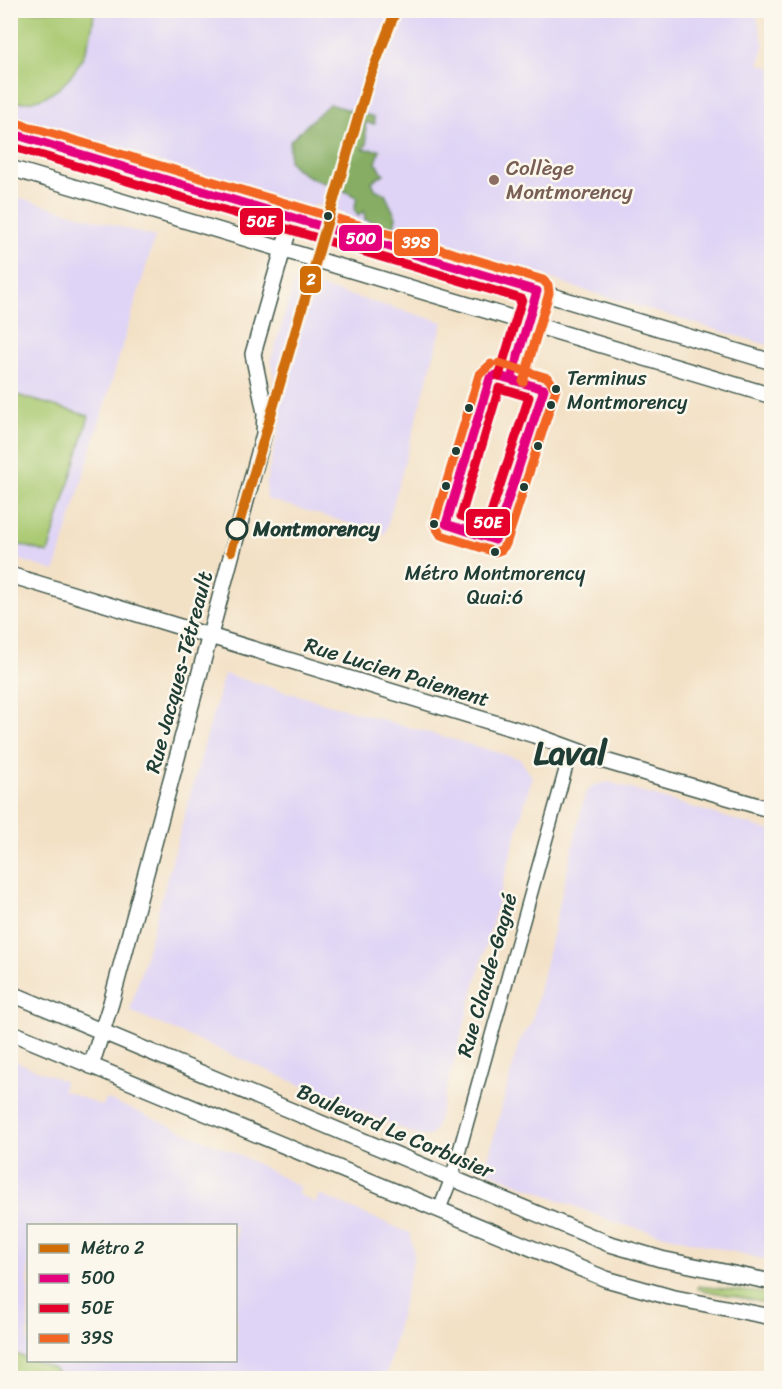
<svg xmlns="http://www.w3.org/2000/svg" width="782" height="1389" viewBox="0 0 782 1389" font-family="Sriracha,sans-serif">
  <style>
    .built { fill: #dfd4f5; fill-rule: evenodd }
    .green { fill: #a9c971; stroke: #648352; stroke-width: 1.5 }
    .forest { fill: #86ad63; stroke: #52754c; stroke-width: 1.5 }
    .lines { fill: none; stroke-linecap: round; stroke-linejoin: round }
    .minor-casing { stroke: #3f564a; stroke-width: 15 }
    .tertiary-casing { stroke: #3f564a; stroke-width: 18 }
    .minor { stroke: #fff; stroke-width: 12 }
    .tertiary { stroke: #fff; stroke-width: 15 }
    .bus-1-casing { stroke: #fbf7ec; stroke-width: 14 }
    .bus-2-casing { stroke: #fbf7ec; stroke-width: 14 }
    .bus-3-casing { stroke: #fbf7ec; stroke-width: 14 }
    .bus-1 { stroke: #e5007d; stroke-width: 9 }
    .bus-2 { stroke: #e4002b; stroke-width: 9 }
    .bus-3 { stroke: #f26522; stroke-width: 9 }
    .metro-1-casing { stroke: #fbf7ec; stroke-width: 15 }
    .metro-1 { stroke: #d06d07; stroke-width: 10 }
    .education-dot { fill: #8d6e63; stroke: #fbf7ec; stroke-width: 2 }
    .bus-dot { fill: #1f3d34; stroke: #fbf7ec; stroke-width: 2 }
    .stop-dot { fill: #fbf7ec; stroke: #1f3d34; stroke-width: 3 }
    .labels { text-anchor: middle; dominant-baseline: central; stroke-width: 5; stroke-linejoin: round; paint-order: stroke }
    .bus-label { font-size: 20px; fill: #1f3d34; stroke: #fbf7ec; text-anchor: start }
    .education-label { font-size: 21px; fill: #785e54; stroke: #fbf7ec; text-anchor: start }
    .stop-label { font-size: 21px; font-weight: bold; fill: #1f3d34; stroke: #fbf7ec; text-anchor: start }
    .street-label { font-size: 21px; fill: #1f3d34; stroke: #fbf7ec }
    .town-label { font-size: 33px; font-weight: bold; fill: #1f3d34; stroke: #fbf7ec }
    .line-badge { stroke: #fbf7ec; stroke-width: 2 }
    .badge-label { font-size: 16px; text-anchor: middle; font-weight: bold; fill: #fff }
  </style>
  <rect width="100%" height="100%" fill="#fbf7ec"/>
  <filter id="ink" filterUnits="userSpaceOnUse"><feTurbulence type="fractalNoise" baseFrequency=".0167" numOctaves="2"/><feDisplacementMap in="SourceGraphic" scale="12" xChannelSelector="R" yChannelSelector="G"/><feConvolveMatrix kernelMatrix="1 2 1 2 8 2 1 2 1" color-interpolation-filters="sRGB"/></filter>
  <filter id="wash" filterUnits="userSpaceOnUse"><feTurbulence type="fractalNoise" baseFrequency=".008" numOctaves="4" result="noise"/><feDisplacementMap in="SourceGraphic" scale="24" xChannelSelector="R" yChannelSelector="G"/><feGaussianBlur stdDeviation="1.35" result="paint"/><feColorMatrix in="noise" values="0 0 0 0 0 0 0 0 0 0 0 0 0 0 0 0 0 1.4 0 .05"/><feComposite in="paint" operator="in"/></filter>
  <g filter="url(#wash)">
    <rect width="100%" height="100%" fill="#f3e1c6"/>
    <g class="built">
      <polygon points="10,11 759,11 757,17 764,46 759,64 772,68 771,346 577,288 517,266 511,268 363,224 338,216 339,212 314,204 313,208 275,197 11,118"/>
      <polygon points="10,195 155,237 55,571 11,557"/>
      <polygon points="295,280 443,322 385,534 267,499 266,484 281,419 271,360"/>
      <polygon points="224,674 520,759 532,777 436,1128 430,1136 419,1136 130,1011"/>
      <polygon points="608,782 771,831 771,1261 616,1223 485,1170 519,1042 532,1022 585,794 592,786"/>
      <path d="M10,1059L64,1081L63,1090L102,1106L107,1099L242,1156L300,1187L298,1194L315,1203L320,1195L410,1233L414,1255L386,1378H11ZM28,1226H236V1360H28Z"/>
    </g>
    <g class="green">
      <path d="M10,11H94C92,57 63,107 11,102Z"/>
      <polygon points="10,393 89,416 48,553 11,542"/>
      <polygon points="698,1286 771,1294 771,1304 698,1289"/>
      <polygon points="10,1352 53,1368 63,1378 11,1378"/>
    </g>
    <path class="forest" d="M329,104L374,117L375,124L365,123L367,144L363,149L380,150L376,163L384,174L372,181L375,189L385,194L396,217L394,227L365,220L364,211L358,216L354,209L357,198C334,181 307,184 289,161L290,141Z"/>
  </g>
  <g filter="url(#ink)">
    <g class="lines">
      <g class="minor-casing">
        <polyline id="minor" points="439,1210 452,1177 571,750"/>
      </g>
      <g class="tertiary-casing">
        <g id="tertiary">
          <polyline points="10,133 772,362"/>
          <polyline points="10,168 772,396"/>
          <polyline points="10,575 534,735 605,761 772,810"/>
          <polyline points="10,993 607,1243 661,1259 772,1282"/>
          <polyline points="10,1032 606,1279 670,1297 772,1317"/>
          <polyline points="91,1066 111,1003 264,434 265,413 253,354 292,218"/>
        </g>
      </g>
      <use href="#minor" class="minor"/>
      <use href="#tertiary" class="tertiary"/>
      <g class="bus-1-casing">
        <g id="bus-1">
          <polyline points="10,133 537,291 511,379"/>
          <polygon points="496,375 544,389 495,540 446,524 490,378"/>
        </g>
      </g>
      <g class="bus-2-casing">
        <g id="bus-2">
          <polyline points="10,146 522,299 499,376"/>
          <polygon points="499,388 529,397 487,525 461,516"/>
        </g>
      </g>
      <g class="bus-3-casing">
        <g id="bus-3">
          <polyline points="13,122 543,280 548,285 549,293 523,382"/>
          <polyline points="491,364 479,375 434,524 441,535 495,552 501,550 506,544 556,389 548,378 499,363"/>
        </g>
      </g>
      <use href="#bus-1" class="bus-1"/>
      <use href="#bus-2" class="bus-2"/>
      <use href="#bus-3" class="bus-3"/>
      <g class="metro-1-casing">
        <polyline id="metro-1" points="231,551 369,80 396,10"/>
      </g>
      <use href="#metro-1" class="metro-1"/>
    </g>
  </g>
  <circle class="education-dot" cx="494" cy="180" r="6"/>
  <g class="bus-dot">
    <circle cx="328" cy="216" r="5"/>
    <circle cx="556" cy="389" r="5"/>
    <circle cx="551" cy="405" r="5"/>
    <circle cx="469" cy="408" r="5"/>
    <circle cx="538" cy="446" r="5"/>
    <circle cx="456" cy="451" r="5"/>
    <circle cx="446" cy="486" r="5"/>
    <circle cx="524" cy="487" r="5"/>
    <circle cx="434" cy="524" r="5"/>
    <circle cx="495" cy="552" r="5"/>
  </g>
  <circle class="stop-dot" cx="237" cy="529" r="10"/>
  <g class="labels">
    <g class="bus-label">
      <text x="567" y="378">Terminus<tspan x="567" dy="24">Montmorency</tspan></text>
      <text x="495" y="573" text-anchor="middle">Métro Montmorency<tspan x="495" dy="24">Quai:6</tspan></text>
    </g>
    <g class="education-label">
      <text x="506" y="168">Collège<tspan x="506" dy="24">Montmorency</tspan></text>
    </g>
    <g class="stop-label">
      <text x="253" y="529">Montmorency</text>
    </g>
    <g class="street-label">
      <text transform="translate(179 672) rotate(-75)">Rue Jacques-Tétreault</text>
      <text transform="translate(397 672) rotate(17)">Rue Lucien Paiement</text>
      <text transform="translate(487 975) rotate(-74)">Rue Claude-Gagné</text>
      <text transform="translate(395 1131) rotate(23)">Boulevard Le Corbusier</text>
    </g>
    <g class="town-label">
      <text x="570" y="753">Laval</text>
    </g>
  </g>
  <g class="line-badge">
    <rect x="239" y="207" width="45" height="29" rx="6" fill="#e4002b"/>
    <rect x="338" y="224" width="45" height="28" rx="6" fill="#e5007d"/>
    <rect x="393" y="228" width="46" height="29" rx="6" fill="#f26522"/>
    <rect x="299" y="265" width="23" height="29" rx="6" fill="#d06d07"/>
    <rect x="465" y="508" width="46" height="29" rx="6" fill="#e4002b"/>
  </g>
  <g class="badge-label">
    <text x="261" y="227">50E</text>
    <text x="361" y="244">50O</text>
    <text x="416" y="248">39S</text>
    <text x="311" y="285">2</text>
    <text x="488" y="528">50E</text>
  </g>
  <rect width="782" height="1389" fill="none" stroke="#fbf7ec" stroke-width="36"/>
  <rect x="27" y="1224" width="210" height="138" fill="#fbf7ec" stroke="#a3ada2" stroke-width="1.5"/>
  <rect x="39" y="1244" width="30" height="9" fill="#d06d07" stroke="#a3ada2" stroke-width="1.5"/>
  <text x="81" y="1254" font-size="18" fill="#1f3d34">Métro 2</text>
  <rect x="39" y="1274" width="30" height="9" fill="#e5007d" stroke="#a3ada2" stroke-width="1.5"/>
  <text x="81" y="1284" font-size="18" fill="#1f3d34">50O</text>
  <rect x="39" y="1304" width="30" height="9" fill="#e4002b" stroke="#a3ada2" stroke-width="1.5"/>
  <text x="81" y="1314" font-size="18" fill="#1f3d34">50E</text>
  <rect x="39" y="1334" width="30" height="9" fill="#f26522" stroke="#a3ada2" stroke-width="1.5"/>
  <text x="81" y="1344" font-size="18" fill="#1f3d34">39S</text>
</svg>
